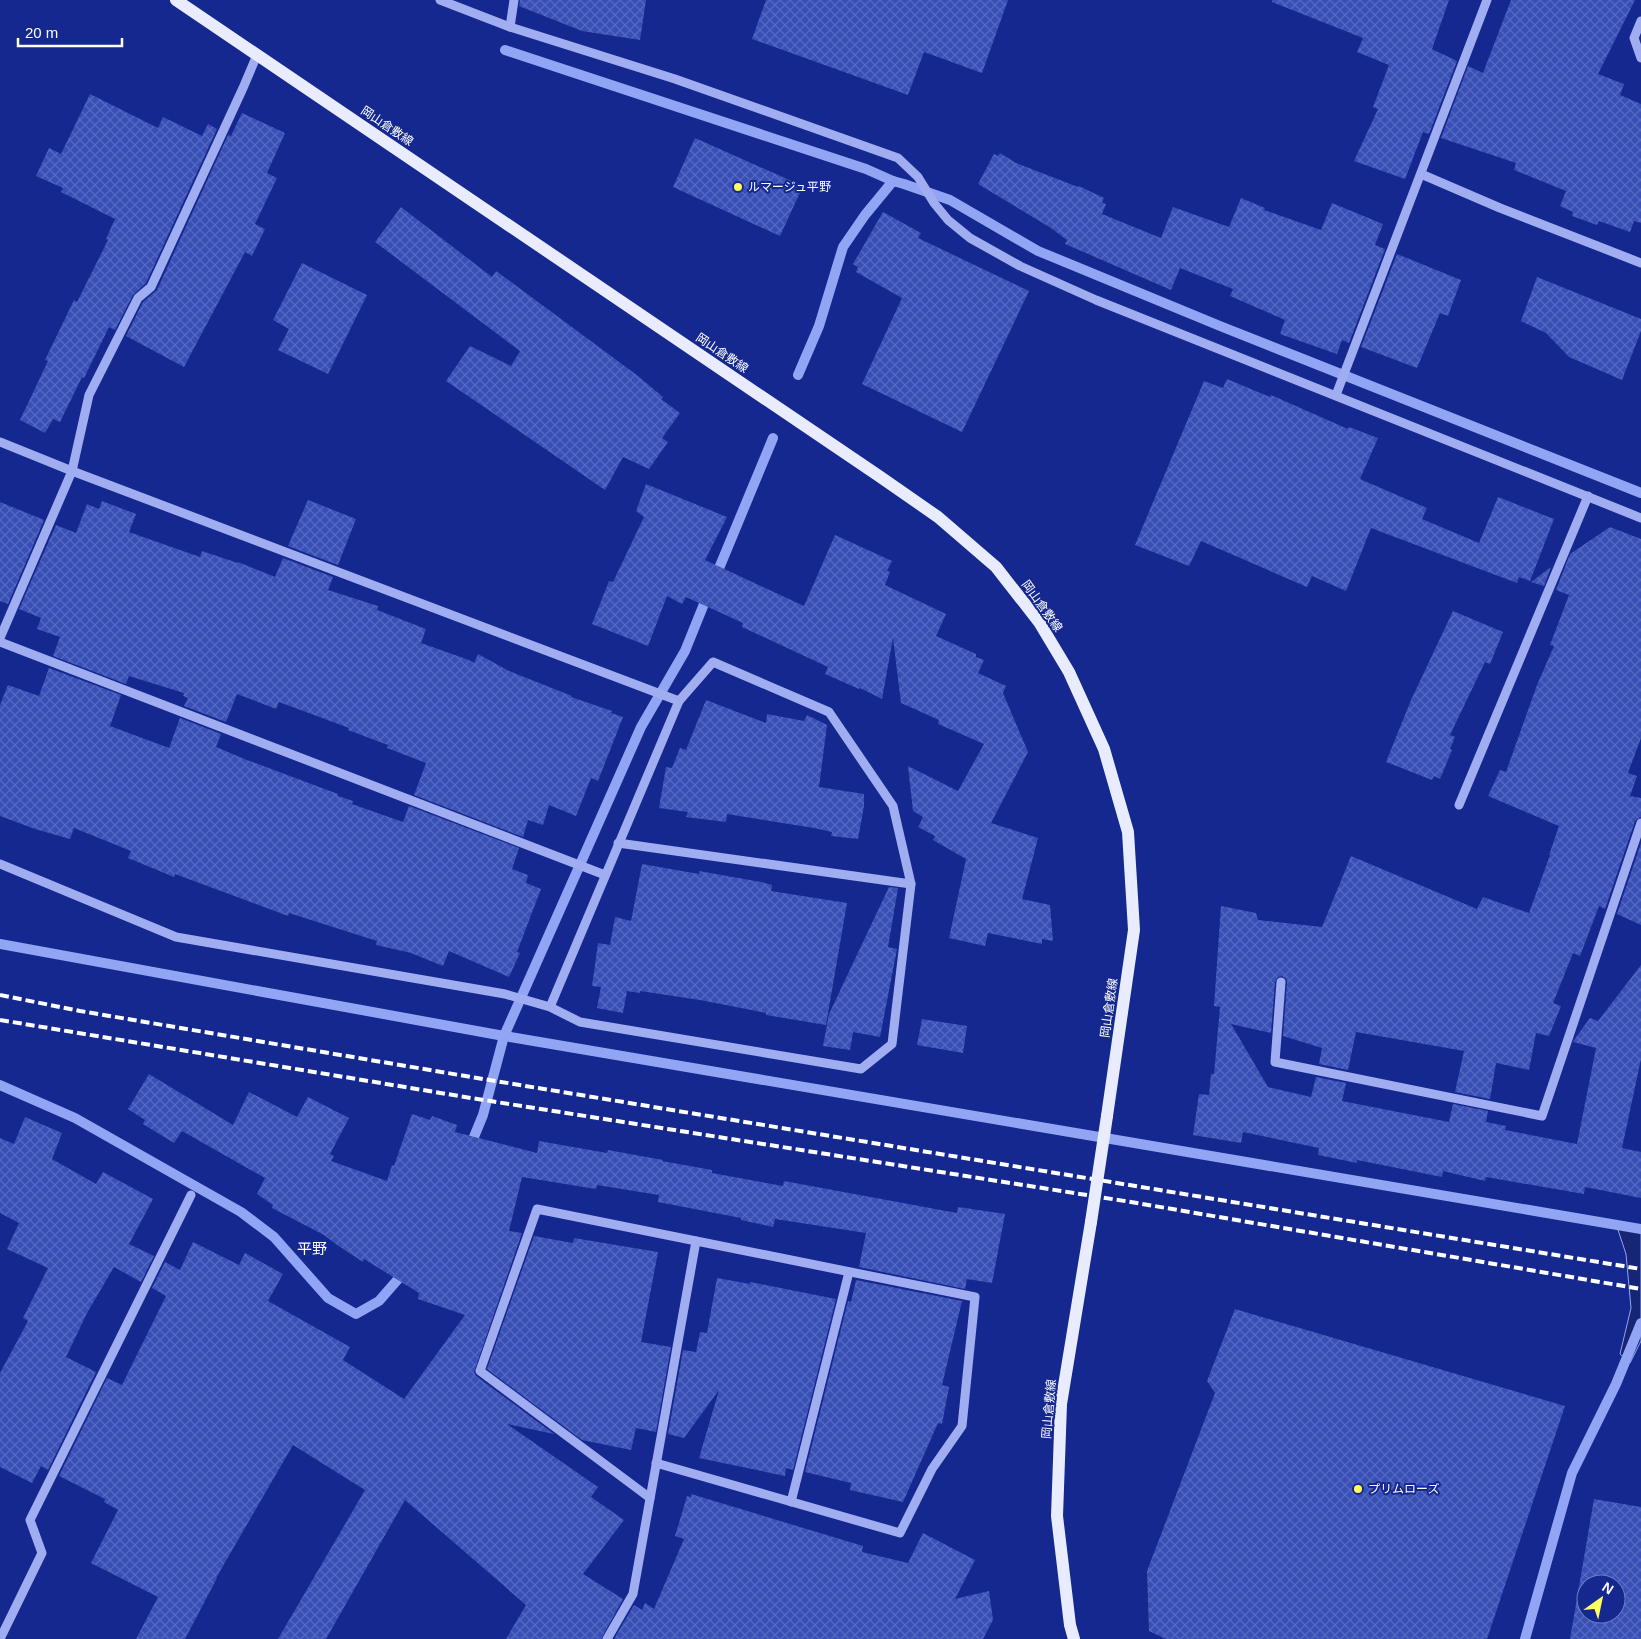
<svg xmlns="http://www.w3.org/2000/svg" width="1641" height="1639" viewBox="0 0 1641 1639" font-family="Arial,'Noto Sans JP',sans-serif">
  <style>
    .water { fill: #162574; stroke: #92a5f4 }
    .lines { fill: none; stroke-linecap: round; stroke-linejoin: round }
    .stream { stroke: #92a5f4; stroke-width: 10 }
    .building { fill: url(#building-cross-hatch); fill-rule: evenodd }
    .minor { stroke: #a0aef1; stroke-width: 9 }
    .major { stroke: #e9ecff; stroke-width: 12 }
    .rail { stroke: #fff; stroke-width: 4; stroke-dasharray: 9 4; stroke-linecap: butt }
    .major-bridge { stroke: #e9ecff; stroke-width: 12 }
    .poi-dot { fill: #fffc5f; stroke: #14288f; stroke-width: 2 }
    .labels { text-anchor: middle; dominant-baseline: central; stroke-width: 4; stroke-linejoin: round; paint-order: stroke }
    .street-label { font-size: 12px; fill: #fff; stroke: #14288f }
    .poi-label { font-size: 12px; fill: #fff; stroke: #14288f; text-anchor: start }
    .quarter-label { font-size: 15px; fill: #fff; stroke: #14288f }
  </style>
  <defs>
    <pattern id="building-cross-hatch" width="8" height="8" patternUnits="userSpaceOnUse" patternTransform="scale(1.25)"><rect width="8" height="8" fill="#384fb6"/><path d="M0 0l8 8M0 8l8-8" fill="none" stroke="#5669c1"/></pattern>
  </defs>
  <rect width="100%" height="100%" fill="#14288f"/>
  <polygon class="water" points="1616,1224 1641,1229 1641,1341 1630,1363 1620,1354 1631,1308 1626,1254"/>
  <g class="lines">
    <g class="stream">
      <polyline points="505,50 866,169 893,181 904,184 950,200 1038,251 1220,326 1641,493"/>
      <polyline points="798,375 819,326 843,247 865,215 893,181"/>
      <polyline points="715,578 773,438"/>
      <polyline points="0,944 504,1036 1641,1229"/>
      <polyline points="0,1085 75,1118 241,1212 274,1237 328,1298 356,1314 379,1301 406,1270"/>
      <polyline points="469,1149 483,1115 504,1036 641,727 685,651 708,594"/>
      <polyline points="1525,1639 1572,1473 1616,1384 1641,1323"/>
    </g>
  </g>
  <g class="building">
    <polygon points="520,0 646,0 640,40 582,31 519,6"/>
    <polygon points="766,0 1008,0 982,73 924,52 908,95 752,39"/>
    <polygon points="1272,0 1449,0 1432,49 1457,61 1429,134 1423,132 1405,179 1354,161 1378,109 1373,107 1389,65 1357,52 1363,38 1272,2"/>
    <polygon points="1511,0 1635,0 1598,74 1624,84 1620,95 1641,104 1641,223 1634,221 1630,232 1599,221 1597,225 1572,216 1573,212 1560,206 1566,191 1514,170 1516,163 1441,138 1468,66 1483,73"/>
    <polygon points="90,94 158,128 163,117 202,136 208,124 217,129 146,283 133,295 115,330 109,327 84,378 82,377 60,422 53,419 45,433 20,420 48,361 45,360 74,300 77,302 108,240 106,239 115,219 61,192 63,188 36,176 49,148 61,154"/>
    <polygon points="242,113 285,133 267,173 277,178 255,224 265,229 252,256 245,252 184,367 126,336 143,302 157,290 228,135 231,136"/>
    <polygon points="695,138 803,186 780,236 673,187"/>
    <polygon points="1000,153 1016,163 1078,187 1079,186 1104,198 1102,203 1106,204 1102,214 1161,238 1173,207 1229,227 1241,198 1265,208 1264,210 1321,230 1332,203 1383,224 1375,245 1385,249 1349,343 1342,340 1337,354 1280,334 1285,320 1230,296 1233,289 1180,268 1171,290 1065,244 1067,240 1051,228 978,184 994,154 998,156"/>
    <polygon points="401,207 492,277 496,271 530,296 638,376 663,397 661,399 680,413 662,438 668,442 649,469 623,457 605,490 446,381 470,346 511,366 520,351 375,242"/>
    <polygon points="883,212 921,233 918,238 1029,291 962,432 862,384 902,298 856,272 858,267 853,264"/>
    <polygon points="1397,254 1461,280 1448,316 1440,313 1417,368 1361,347"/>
    <polygon points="302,263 367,295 328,374 278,350 289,329 273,320"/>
    <polygon points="1537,277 1641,319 1641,331 1622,380 1569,357 1546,333 1521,321"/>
    <polygon points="1227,379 1270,397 1271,395 1348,429 1349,427 1378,438 1360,479 1427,508 1422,519 1479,543 1498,497 1554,519 1530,581 1519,577 1517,583 1371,528 1346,591 1312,576 1307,587 1201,541 1189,566 1135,545 1204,381 1223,388"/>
    <polygon points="646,484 727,517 705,560 804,606 835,535 892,561 887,571 890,572 885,585 946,614 936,636 976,654 976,657 984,660 978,673 1006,686 1003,693 1028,752 991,823 1038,838 1022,899 1050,905 1053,941 1042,939 1042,944 988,933 985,946 949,938 966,859 933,840 935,836 918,827 923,817 913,811 908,766 958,791 984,744 938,724 939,720 901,703 893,638 882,699 860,688 859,689 825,674 828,667 742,627 743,623 686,597 682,604 667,596 648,646 592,624 609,581 613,582 644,517 636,511"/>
    <polygon points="308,500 356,519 338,565 288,546"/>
    <polygon points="102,501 136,514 129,532 200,557 202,551 238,563 238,562 275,577 283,558 333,577 328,590 378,606 377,610 426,629 421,643 469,660 474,663 478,654 509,671 572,696 571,697 612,711 611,713 623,717 598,781 591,778 576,816 549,805 543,825 528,820 523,837 414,795 426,763 387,748 388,745 348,730 349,728 279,702 276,709 237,694 226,722 184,706 188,698 183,696 184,693 129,676 126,684 53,656 60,637 37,629 41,618 19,609 56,525 76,533 87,504 99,509"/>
    <polygon points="0,502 44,520 8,604 0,601"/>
    <polygon points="1610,527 1641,539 1641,738 1628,773 1637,776 1630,796 1641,798 1641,817 1635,821 1605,909 1599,906 1580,956 1573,953 1553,1003 1561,1006 1549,1036 1536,1033 1529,1070 1496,1063 1490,1099 1455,1092 1464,1051 1356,1032 1348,1070 1319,1064 1322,1048 1283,1036 1287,982 1286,979 1282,976 1278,977 1275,982 1271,1033 1231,1024 1268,1087 1311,1097 1316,1077 1346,1083 1342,1101 1449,1122 1453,1104 1488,1111 1486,1122 1506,1126 1505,1130 1577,1144 1596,1048 1573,1042 1574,1040 1590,1018 1598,1021 1641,965 1641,1059 1622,1148 1641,1152 1641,1198 1585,1187 1584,1194 1486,1177 1485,1181 1443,1171 1442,1177 1357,1160 1357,1163 1318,1155 1319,1148 1243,1132 1241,1143 1193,1135 1199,1094 1209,1095 1211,1074 1214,1074 1220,1007 1214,1006 1221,906 1256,913 1258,920 1322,927 1351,856 1477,909 1483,897 1529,913 1550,855 1549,855 1559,826 1488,796 1500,770 1506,772 1537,685 1554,646 1550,645 1569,595 1556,590 1570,554"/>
    <polygon points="1551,567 1544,586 1531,582"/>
    <polygon points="1453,611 1503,632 1490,664 1485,662 1450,735 1455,737 1450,749 1452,750 1440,779 1434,776 1432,780 1386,762 1411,700"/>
    <polygon points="49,668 121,695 110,726 169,748 180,718 221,734 216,747 247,760 338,794 338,796 353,801 352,804 403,822 409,806 519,848 512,869 528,875 526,883 541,889 517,952 520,953 509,977 449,951 443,966 411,953 376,945 377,941 289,913 288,916 175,874 174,877 128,858 131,851 74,828 70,839 35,829 0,816 0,705 8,685 39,696"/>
    <polygon points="706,700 766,723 767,714 804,721 807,715 827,725 819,787 864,794 864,806 858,839 831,836 832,832 814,828 727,814 726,822 686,817 688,812 659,808 666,767 672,768 680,748 686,750"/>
    <polygon points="1641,843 1641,925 1617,914"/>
    <polygon points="642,864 699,874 699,871 761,882 772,885 771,891 847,903 826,1025 766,1015 766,1013 700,1000 640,991 640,993 627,991 623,1013 597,1008 601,987 592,986 598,943 610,945 615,917 631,921"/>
    <polygon points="889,887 898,888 888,947 897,949 880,1037 853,1032 850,1050 823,1046 829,1014"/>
    <polygon points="922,1019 967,1026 963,1053 917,1045"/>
    <polygon points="149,1074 233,1125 249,1092 297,1117 308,1097 349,1118 330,1154 334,1156 331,1161 387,1181 392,1165 394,1166 412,1114 430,1120 432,1116 457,1125 455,1132 537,1153 539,1141 607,1153 608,1150 663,1160 662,1161 712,1170 712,1173 783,1186 784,1181 957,1213 958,1207 1005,1214 992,1283 967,1279 965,1289 859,1267 866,1233 775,1219 773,1227 741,1220 741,1218 658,1202 659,1195 597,1185 596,1189 522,1177 509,1231 522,1233 474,1372 476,1376 554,1434 507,1424 598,1487 591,1497 624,1520 583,1574 623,1599 601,1639 506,1639 526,1605 405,1500 326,1639 278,1639 365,1490 293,1445 216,1578 217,1578 185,1639 136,1639 158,1597 91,1563 118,1510 104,1502 105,1499 59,1476 107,1378 122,1385 166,1296 152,1288 165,1262 180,1270 193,1242 239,1265 245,1253 283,1274 268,1301 350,1347 343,1360 404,1399 465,1315 418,1299 419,1293 364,1259 363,1262 337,1245 324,1235 272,1208 273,1205 257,1194 265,1178 182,1131 174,1143 143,1124 145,1120 128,1109"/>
    <polygon points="25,1117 62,1133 52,1159 96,1184 103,1172 153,1199 129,1244 154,1256 141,1282 114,1267 87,1313 66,1357 96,1372 48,1470 41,1466 32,1483 0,1467 0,1373 28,1321 23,1318 48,1268 7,1249 19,1223 0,1213 0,1138 14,1144"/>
    <polygon points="534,1236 573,1243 574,1238 658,1252 641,1342 671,1347 656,1432 636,1428 631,1450 582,1440 487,1369"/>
    <polygon points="717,1278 750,1284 750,1282 836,1299 793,1470 786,1468 785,1476 699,1458 719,1390 684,1438 668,1434 683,1350 696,1352 700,1332 707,1333"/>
    <polygon points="856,1280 962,1301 942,1385 949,1387 942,1424 938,1423 903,1502 850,1490 851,1483 805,1472 848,1301 851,1302"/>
    <polygon points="1235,1309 1565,1406 1487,1639 1166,1639 1149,1631 1147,1571 1215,1393 1207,1381"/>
    <polygon points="691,1494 863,1546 862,1552 908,1563 923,1533 975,1560 955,1599 989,1591 993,1620 983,1639 614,1639 634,1605 642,1610 645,1603 654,1609 684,1539 675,1536 687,1496 691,1497"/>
    <path d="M1594,1499L1641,1507V1639H1570ZM1586,1584H1616V1614H1586Z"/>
  </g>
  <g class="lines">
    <g class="minor">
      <polyline points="440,0 510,27 675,79 898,158 918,177 934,203 948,220 970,238 1020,266 1096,300 1641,518"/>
      <polyline points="1641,21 1634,38 1641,58"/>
      <polyline points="510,27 514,0"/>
      <polyline points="1421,174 1500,208 1641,263"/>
      <polyline points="1336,395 1487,0"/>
      <polyline points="0,442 72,471 679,701"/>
      <polyline points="0,638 72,471 89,395 138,298 151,287 243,88 257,55"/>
      <polyline points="0,642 605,875"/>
      <polyline points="1459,805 1588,496"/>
      <polyline points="618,843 911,884"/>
      <polyline points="0,864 176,937 505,994 550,1007 580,1022 861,1069 892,1044 911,884 893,806 829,712 713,662 679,701 550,1007"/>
      <polyline points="1281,982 1275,1062 1542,1116 1641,823"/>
      <polyline points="650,1498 480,1371 537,1209 975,1297 962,1426 932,1469 900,1533 656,1463"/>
      <polyline points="791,1502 849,1272"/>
      <polyline points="0,1639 42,1553 30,1520 191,1195"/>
      <polyline points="607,1639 633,1594 696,1241"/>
    </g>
    <g class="major">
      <polyline points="176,0 879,476 938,517 996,567 1039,622 1069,672 1104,749 1128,832 1134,930 1107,1116"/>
      <polyline points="1074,1639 1070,1625 1057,1516 1061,1404 1091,1222"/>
    </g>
    <g class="rail">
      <polyline points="0,995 80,1011 477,1078 1641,1269"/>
      <polyline points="0,1020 471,1098 1131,1202 1641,1289"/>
    </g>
    <polyline class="major-bridge" points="1091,1222 1107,1116"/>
  </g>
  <g class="poi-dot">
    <circle cx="738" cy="187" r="5"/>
    <circle cx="1358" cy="1489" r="5"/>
  </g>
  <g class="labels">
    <g class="street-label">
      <text transform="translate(387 126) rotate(34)">岡山倉敷線</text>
      <text transform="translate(722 353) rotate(34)">岡山倉敷線</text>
      <text transform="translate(1042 606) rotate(54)">岡山倉敷線</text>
      <text transform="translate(1109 1008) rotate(-82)">岡山倉敷線</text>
      <text transform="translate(1049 1409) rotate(-85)">岡山倉敷線</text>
    </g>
    <g class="poi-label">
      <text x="748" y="187">ルマージュ平野</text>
      <text x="1368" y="1489">プリムローズ</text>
    </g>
    <g class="quarter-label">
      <text x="312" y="1248">平野</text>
    </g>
  </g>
  <g transform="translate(1601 1599) rotate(33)"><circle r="24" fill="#14288f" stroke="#727ebc"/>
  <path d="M0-4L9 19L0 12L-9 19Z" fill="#fffc5f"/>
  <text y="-8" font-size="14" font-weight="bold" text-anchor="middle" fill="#ffffff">N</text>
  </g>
  <path d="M18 38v8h104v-8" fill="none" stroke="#ffffff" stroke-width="2.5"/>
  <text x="25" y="38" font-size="15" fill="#ffffff" stroke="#14288f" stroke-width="4" paint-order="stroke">20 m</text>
</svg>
